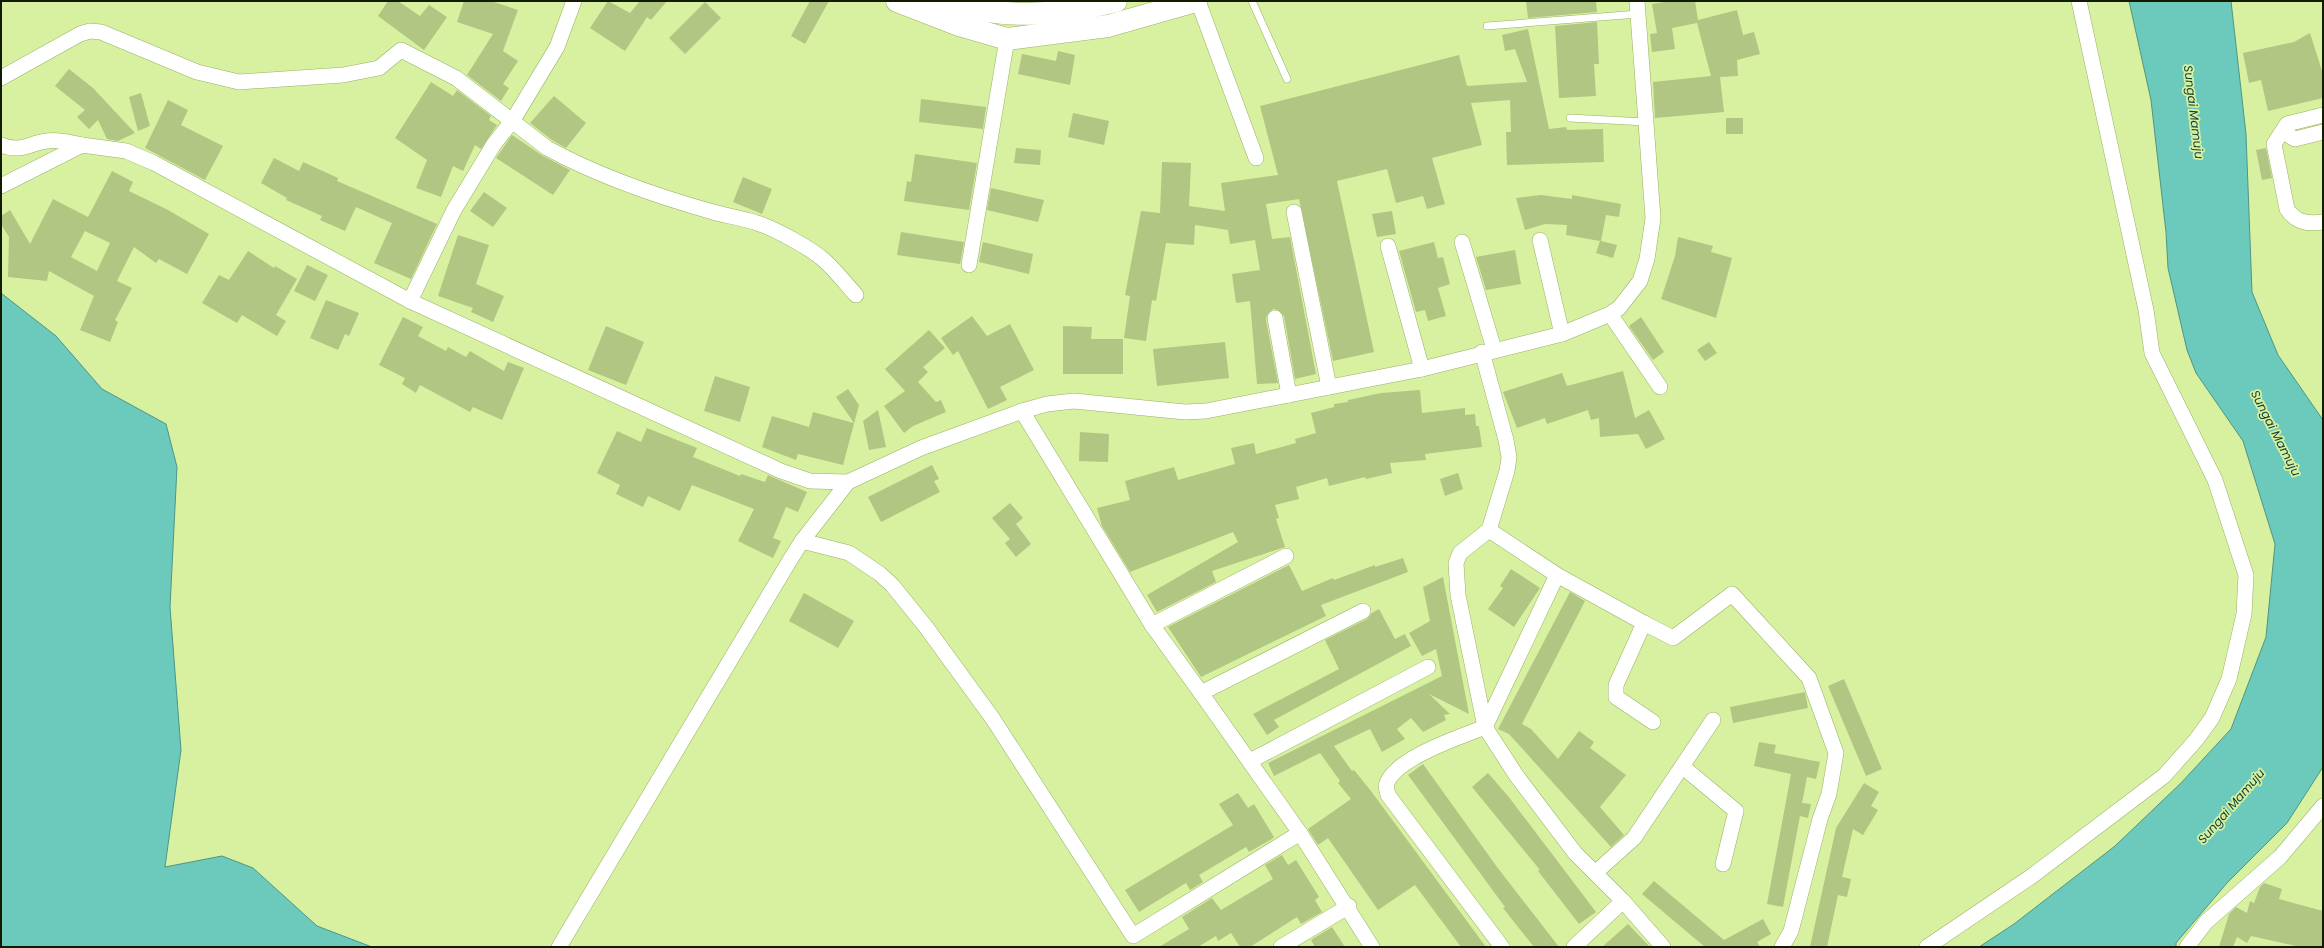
<svg xmlns="http://www.w3.org/2000/svg" width="2324" height="948" viewBox="0 0 2324 948" font-family="Poppins,sans-serif">
  <style>
    .water { fill: #6bcabc; stroke: #509584 }
    .building { fill: #b1c682; fill-rule: evenodd }
    .lines { fill: none; stroke-linecap: round; stroke-linejoin: round }
    .lane-casing { stroke: #99b163; stroke-width: 8 }
    .street-casing { stroke: #99b163; stroke-width: 16 }
    .highway-casing { stroke: #99b163; stroke-width: 23 }
    .lane { stroke: #fff; stroke-width: 7 }
    .street { stroke: #fff; stroke-width: 15 }
    .highway { stroke: #fff; stroke-width: 22 }
    .labels { text-anchor: middle; dominant-baseline: central; stroke-width: 3.5; stroke-linejoin: round; paint-order: stroke }
    .water-label { font-size: 12px; font-style: italic; fill: #103d37; stroke: #d7f1a0 }
  </style>
  <rect width="100%" height="100%" fill="#d7f1a0"/>
  <g class="water">
    <polygon points="2129,1 2231,1 2246,134 2252,292 2278,355 2323,420 2323,767 2287,823 2227,883 2176,943 2176,947 1979,947 2014,924 2115,846 2181,783 2231,729 2266,637 2275,544 2243,441 2196,373 2187,350 2168,268 2166,232 2151,100"/>
    <polygon points="1,293 56,336 102,389 166,424 177,467 170,607 181,750 165,867 222,856 253,868 317,926 372,947 1,947"/>
  </g>
  <g class="building">
    <polygon points="388,1 398,1 420,16 429,5 447,17 424,50 378,16"/>
    <polygon points="464,1 491,1 518,10 503,51 518,61 503,84 509,88 501,101 467,75 493,34 457,22"/>
    <polygon points="608,1 630,13 640,1 667,1 651,20 647,17 625,51 590,28"/>
    <polygon points="810,1 829,1 805,44 791,36"/>
    <polygon points="1526,1 1596,1 1597,12 1528,18"/>
    <polygon points="1670,1 1695,1 1698,20 1737,10 1743,35 1754,32 1760,54 1737,60 1738,76 1720,77 1724,112 1655,118 1653,82 1711,76 1697,23 1672,28 1675,49 1652,52 1650,34 1657,33 1652,4"/>
    <polygon points="705,2 721,18 685,54 669,38"/>
    <polygon points="1597,22 1599,64 1594,64 1596,96 1559,98 1555,26"/>
    <polygon points="1528,29 1549,129 1566,127 1567,130 1603,129 1604,162 1507,165 1506,132 1511,132 1510,100 1471,103 1482,145 1432,158 1445,204 1427,209 1423,196 1396,203 1387,169 1337,181 1374,352 1333,361 1299,199 1266,204 1272,239 1290,237 1316,374 1295,379 1284,316 1278,310 1273,309 1267,315 1266,320 1278,383 1257,384 1250,301 1236,303 1232,274 1260,270 1255,240 1230,244 1228,230 1195,225 1194,245 1166,243 1156,301 1152,300 1146,341 1124,338 1130,296 1125,295 1141,211 1160,213 1162,162 1191,163 1189,206 1225,211 1221,183 1278,175 1260,106 1459,55 1467,86 1527,82 1515,49 1505,51 1502,35"/>
    <polygon points="2310,33 2323,74 2323,98 2268,111 2261,80 2249,83 2243,53 2294,42"/>
    <polygon points="1058,51 1075,55 1070,85 1018,74 1022,54 1056,61"/>
    <polygon points="69,69 93,88 135,133 118,141 107,139 98,120 89,129 77,117 85,110 55,86"/>
    <polygon points="431,82 453,96 457,90 491,116 489,120 497,125 481,149 475,145 463,171 453,166 441,197 416,188 427,160 395,138"/>
    <polygon points="141,93 150,126 138,131 129,97"/>
    <polygon points="554,96 586,123 566,148 552,140 530,123"/>
    <polygon points="921,99 986,107 983,129 919,122"/>
    <polygon points="168,100 188,110 181,125 223,146 205,180 145,148"/>
    <polygon points="1073,113 1109,121 1104,145 1068,137"/>
    <rect x="1726" y="118" width="17" height="16"/>
    <polygon points="512,135 543,156 570,170 553,195 496,158"/>
    <polygon points="1016,148 1041,150 1040,165 1014,163"/>
    <polygon points="2266,148 2272,178 2262,180 2256,150"/>
    <polygon points="915,154 977,163 969,210 904,201 907,181 911,182"/>
    <polygon points="274,158 299,171 303,162 338,178 337,181 437,224 411,279 374,263 392,223 356,207 345,231 320,220 322,216 286,200 287,198 261,183"/>
    <path d="M112,171L133,182L129,191L168,210L209,234L187,274L159,259L156,263L134,247L117,281L132,288L115,320L118,322L110,342L80,330L94,296L49,271L47,281L8,277L9,237L1,224V216L10,210L30,244L53,199L88,217ZM85,231L110,243L97,271L71,257Z"/>
    <polygon points="743,177 772,189 762,214 733,202"/>
    <polygon points="991,188 1044,200 1038,222 987,210"/>
    <polygon points="484,192 507,208 493,227 470,211"/>
    <polygon points="1541,195 1572,199 1572,195 1621,204 1619,217 1606,215 1601,241 1617,245 1613,258 1596,253 1600,241 1566,235 1567,225 1545,224 1525,230 1516,198"/>
    <polygon points="1392,211 1396,234 1377,237 1372,214"/>
    <polygon points="901,232 964,242 960,264 897,255"/>
    <polygon points="458,235 489,245 476,284 504,296 493,322 471,312 473,308 438,296"/>
    <polygon points="1678,237 1713,246 1711,252 1732,258 1716,318 1661,299 1675,256"/>
    <polygon points="983,242 1033,254 1029,274 979,262"/>
    <polygon points="1434,242 1438,258 1443,257 1450,284 1438,288 1446,316 1428,321 1425,310 1416,312 1399,251"/>
    <polygon points="1515,250 1521,284 1486,290 1476,257"/>
    <polygon points="248,251 274,268 275,266 297,279 276,315 286,321 277,336 242,315 237,323 202,303 219,275 229,280"/>
    <polygon points="307,265 328,275 315,301 294,291"/>
    <polygon points="326,300 359,313 349,336 345,334 338,350 310,338"/>
    <polygon points="972,316 987,336 1010,324 1034,370 1000,387 1007,400 988,409 958,351 953,355 941,338"/>
    <polygon points="403,317 423,327 418,336 446,351 448,347 466,357 470,351 504,371 508,362 524,368 502,420 473,407 470,412 420,385 416,393 402,384 405,378 379,365"/>
    <polygon points="1641,317 1664,352 1653,360 1629,326"/>
    <polygon points="606,326 644,342 626,385 588,370"/>
    <polygon points="1063,326 1092,327 1091,339 1123,339 1123,374 1063,374"/>
    <polygon points="929,330 945,348 923,367 928,372 918,382 936,402 941,400 946,412 913,426 904,433 884,406 905,391 885,369"/>
    <polygon points="1225,342 1229,378 1157,386 1153,349"/>
    <polygon points="1709,342 1717,353 1705,361 1697,350"/>
    <polygon points="1623,371 1635,418 1649,410 1665,439 1646,449 1638,434 1600,437 1599,418 1591,420 1588,410 1547,424 1545,418 1517,428 1503,392 1562,373 1567,386"/>
    <polygon points="715,376 750,387 740,422 704,411"/>
    <polygon points="848,389 859,405 843,465 798,454 796,460 762,447 772,416 809,427 813,412 854,423 836,397"/>
    <polygon points="1420,390 1422,413 1465,408 1465,415 1475,414 1476,426 1479,426 1482,447 1425,454 1426,460 1390,463 1392,473 1366,479 1365,477 1329,486 1327,478 1296,487 1299,499 1275,505 1279,518 1276,519 1285,547 1212,571 1216,582 1159,611 1157,612 1147,595 1238,542 1233,532 1130,572 1102,526 1097,508 1130,500 1125,481 1174,467 1178,480 1235,464 1231,448 1254,443 1256,454 1296,443 1295,439 1316,433 1311,413 1334,407 1334,404 1348,402 1348,400 1381,393"/>
    <polygon points="878,410 886,447 869,450 863,421"/>
    <polygon points="647,428 697,448 693,457 740,476 741,474 765,482 768,475 807,492 798,512 786,507 773,538 781,541 773,558 738,541 754,509 692,485 680,511 648,496 643,507 616,494 620,485 597,473 617,431 641,442"/>
    <polygon points="1080,432 1109,434 1108,462 1079,461"/>
    <polygon points="932,465 939,479 934,481 940,492 881,522 868,497"/>
    <polygon points="1458,473 1463,489 1445,496 1440,479"/>
    <polygon points="1010,503 1023,518 1016,524 1031,544 1016,557 1005,543 1010,539 992,518"/>
    <polygon points="1403,558 1408,572 1321,605 1326,616 1201,677 1168,627 1289,565 1302,591 1333,578 1334,580 1375,565 1375,567"/>
    <polygon points="1511,569 1540,588 1514,627 1488,609 1503,588 1500,586"/>
    <polygon points="1443,577 1469,714 1429,694 1450,714 1444,715 1446,720 1423,732 1411,718 1397,729 1405,739 1382,752 1370,729 1334,746 1352,771 1354,770 1371,791 1486,947 1461,947 1415,885 1378,910 1328,838 1318,845 1308,829 1351,799 1338,783 1340,781 1320,753 1274,776 1268,763 1442,676 1436,649 1422,656 1409,633 1430,621 1423,587"/>
    <polygon points="1570,592 1585,601 1522,724 1531,729 1558,759 1579,731 1594,742 1590,748 1626,775 1600,807 1624,835 1611,847 1509,734 1498,729"/>
    <polygon points="804,593 854,621 838,648 789,621"/>
    <polygon points="1379,609 1395,639 1405,634 1411,646 1274,720 1279,727 1267,735 1253,714 1339,669 1325,640 1367,619 1372,613"/>
    <polygon points="1844,679 1882,769 1866,776 1828,686"/>
    <polygon points="1805,692 1808,708 1733,723 1730,707"/>
    <polygon points="1759,742 1776,745 1774,753 1820,762 1816,779 1807,777 1802,803 1811,804 1808,818 1800,816 1783,907 1767,904 1791,774 1754,766"/>
    <polygon points="1423,764 1497,867 1559,947 1534,947 1503,908 1505,907 1408,775"/>
    <polygon points="1488,773 1508,796 1596,912 1579,924 1538,871 1540,870 1472,787"/>
    <polygon points="1864,783 1879,792 1871,806 1878,810 1863,835 1853,829 1842,877 1851,879 1847,897 1838,895 1827,947 1810,947 1836,828"/>
    <polygon points="1238,793 1248,808 1254,804 1274,837 1272,839 1249,852 1246,847 1199,875 1203,882 1190,890 1186,883 1139,912 1125,890 1233,825 1219,804"/>
    <polygon points="1282,855 1288,865 1296,860 1319,897 1315,900 1322,912 1301,924 1297,917 1250,947 1240,947 1231,933 1218,941 1216,936 1198,947 1159,947 1189,929 1182,917 1212,898 1221,910 1273,879 1265,865"/>
    <polygon points="1654,881 1724,940 1763,919 1771,934 1757,942 1760,947 1705,947 1642,894"/>
    <polygon points="2264,883 2282,889 2279,899 2323,911 2323,947 2300,947 2251,936 2247,943 2237,937 2233,947 2219,947 2229,914 2236,907 2247,913 2250,901 2254,903 2260,887"/>
    <polygon points="1628,924 1650,947 1602,947"/>
    <polygon points="1332,927 1345,947 1315,947 1311,940"/>
  </g>
  <g class="lines">
    <g class="lane-casing">
      <g id="lane">
        <polyline points="1252,1 1287,79"/>
        <polyline points="1487,26 1638,14"/>
        <polyline points="1570,118 1646,122"/>
      </g>
    </g>
    <g class="street-casing">
      <g id="street">
        <polyline points="1198,1 1256,158"/>
        <path d="M1,78L80,34L90,31L101,32L197,72L239,82L343,75L379,68L401,50L456,78L547,148C598,176 656,196 713,212C727,216 743,218 757,223C774,228 812,249 825,261C836,271 846,284 856,295"/>
        <path d="M2323,115L2287,124L2274,144L2287,209C2296,223 2308,224 2323,222"/>
        <polyline points="2283,132 2295,139 2323,132"/>
        <path d="M1,145C21,153 29,143 47,141C59,139 70,143 82,145"/>
        <polyline points="1,186 82,145 126,151 154,163 410,301 781,471 810,481 848,482 921,448 1022,411 1047,404 1074,401 1185,412 1206,411 1422,369 1562,334 1610,314 1619,308 1640,281 1647,259 1653,218 1637,1"/>
        <polyline points="1294,212 1329,387"/>
        <polyline points="1540,240 1562,334"/>
        <polyline points="1462,242 1494,349"/>
        <polyline points="1388,246 1422,369"/>
        <polyline points="969,265 1007,39"/>
        <polyline points="410,301 454,210 494,144 513,120 557,47 574,1"/>
        <polyline points="1610,314 1660,387"/>
        <polyline points="1275,318 1289,395"/>
        <polyline points="1482,352 1506,440 1509,457 1507,471 1489,530 1460,553 1456,563 1458,595 1485,727 1516,775 1575,853 1623,901 1663,947"/>
        <polyline points="1022,411 1152,625 1201,693 1363,611"/>
        <polyline points="1489,530 1557,575 1644,623 1616,685 1616,697 1653,722"/>
        <polyline points="802,541 849,553 880,574 892,585 926,627 993,719 1133,936 1300,833"/>
        <polyline points="1644,623 1673,638 1732,594 1809,678 1836,753 1829,794 1820,819 1791,931 1782,947"/>
        <polyline points="1152,625 1286,556"/>
        <polyline points="1201,693 1300,833 1372,947"/>
        <polyline points="1250,761 1428,667"/>
        <polyline points="1683,767 1736,811 1723,864"/>
        <polyline points="1595,873 1634,838 1713,720"/>
        <polyline points="559,947 790,560 802,541 848,482"/>
        <polyline points="1281,947 1349,906"/>
        <path d="M1502,947L1388,795L1386,786C1392,759 1460,737 1485,727L1557,575"/>
        <polyline points="1574,947 1623,901"/>
        <polyline points="1927,947 2032,876 2164,776 2196,740 2212,718 2229,679 2244,614 2246,575 2215,480 2152,353 2146,310 2079,1"/>
        <polyline points="2187,947 2206,922 2280,857 2323,806"/>
      </g>
    </g>
    <g class="highway-casing">
      <g id="highway">
        <polyline points="897,1 959,25 1007,39 1108,26 1196,1"/>
        <path d="M942,1C1004,20 1054,16 1116,1"/>
      </g>
    </g>
    <use href="#lane" class="lane"/>
    <use href="#street" class="street"/>
    <use href="#highway" class="highway"/>
  </g>
  <g class="labels">
    <g class="water-label">
      <text transform="translate(2194 112) rotate(83)">Sungai Mamuju</text>
      <text transform="translate(2276 433) rotate(63)">Sungai Mamuju</text>
      <text transform="translate(2231 806) rotate(-49)">Sungai Mamuju</text>
    </g>
  </g>
  <rect width="2324" height="948" fill="none" stroke="#121a00" stroke-width="4"/>
</svg>
